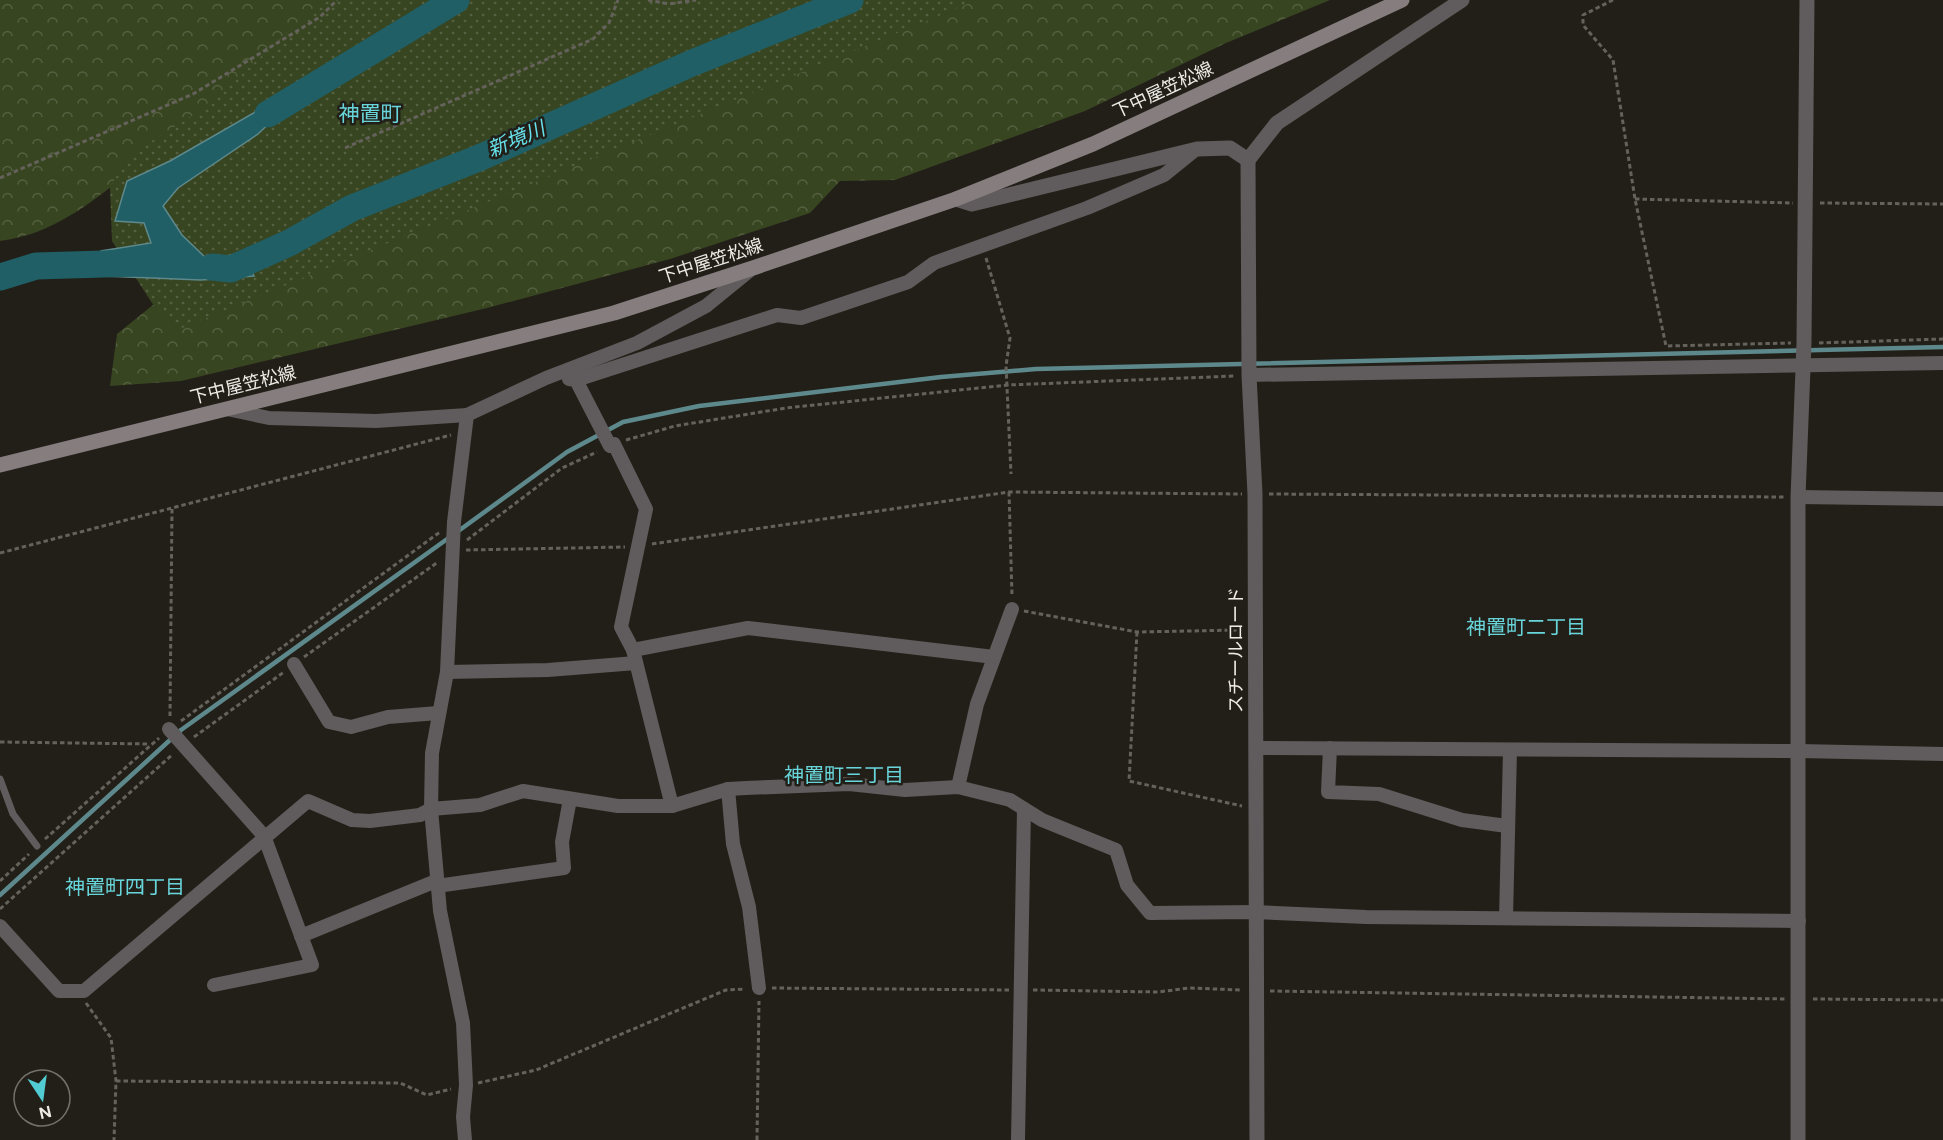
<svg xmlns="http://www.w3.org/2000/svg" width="1943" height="1140" viewBox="0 0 1943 1140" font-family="Figtree,'Noto Sans JP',sans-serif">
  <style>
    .forest { fill: url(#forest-crowns) }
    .park { fill: url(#park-dots) }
    .water { fill: #205f65; stroke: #5e898c; stroke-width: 1.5 }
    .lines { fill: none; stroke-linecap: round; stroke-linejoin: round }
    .stream { stroke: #5e898c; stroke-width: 4.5 }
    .river { stroke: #205f65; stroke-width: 27 }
    .path { stroke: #65625c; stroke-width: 3; stroke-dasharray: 4.5 3; stroke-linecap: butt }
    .service { stroke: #605b5c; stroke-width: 7 }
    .minor { stroke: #605b5c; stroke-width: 14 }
    .tertiary { stroke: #605b5c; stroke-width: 15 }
    .secondary { stroke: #857d7e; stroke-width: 15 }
    .labels { text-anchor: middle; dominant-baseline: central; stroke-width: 5; stroke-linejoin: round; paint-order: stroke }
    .street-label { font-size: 18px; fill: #edebe6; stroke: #221f18 }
    .water-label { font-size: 20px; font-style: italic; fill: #66e0eb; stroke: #221f18 }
    .neighbourhood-label { font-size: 20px; fill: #68d5da; stroke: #221f18 }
    .quarter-label { font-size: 21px; fill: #68d5da; stroke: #221f18 }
  </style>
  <defs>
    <pattern id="forest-crowns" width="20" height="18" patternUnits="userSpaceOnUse" patternTransform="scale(1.5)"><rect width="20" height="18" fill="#384521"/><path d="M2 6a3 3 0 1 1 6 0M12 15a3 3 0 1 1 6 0" fill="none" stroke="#556041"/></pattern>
    <pattern id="park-dots" width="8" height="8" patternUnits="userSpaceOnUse" patternTransform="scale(1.5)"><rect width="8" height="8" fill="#384521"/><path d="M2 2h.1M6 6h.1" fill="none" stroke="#556041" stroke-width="1.8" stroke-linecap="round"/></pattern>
  </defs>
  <rect width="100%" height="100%" fill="#221f18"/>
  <g class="forest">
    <path d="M0,0H385C309,51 233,102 157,153C105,188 65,233 0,241Z"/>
    <polygon points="881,0 1330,0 1226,43 1085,111 895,180 840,181 810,213 670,259 487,308 181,381 110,386 117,334 164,296"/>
  </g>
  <polygon class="park" points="322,0 977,0 177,330 152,303 112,241 110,187 129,155 208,106"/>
  <polygon class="water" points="300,94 258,134 178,188 163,206 182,235 208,260 244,252 254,276 201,280 103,276 101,251 151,243 144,223 115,221 127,181 170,161 257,111"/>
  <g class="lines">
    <g class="stream">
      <polyline points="457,532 567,452 623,422 699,406 941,377 1036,369 1943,347"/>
      <polyline points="0,895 181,730 450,537"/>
    </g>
    <g class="river">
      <polyline points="268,114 456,0"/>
      <polyline points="212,267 231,269 289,243 352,208 479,158 692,63 850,0"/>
      <polyline points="0,277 36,266 138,263"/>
    </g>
    <g class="path">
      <polyline points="648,0 669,4 696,0"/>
      <polyline points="1613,0 1583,15 1583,25 1613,60 1635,199 1666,346 1791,343"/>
      <polyline points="345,148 593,39 609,23 618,0"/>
      <polyline points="0,178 193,94 320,17 337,0"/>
      <polyline points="1635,199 1793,203"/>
      <polyline points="1820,203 1943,204"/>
      <polyline points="986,258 1010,338 1006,366 1011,474"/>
      <polyline points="1819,343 1943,339"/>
      <polyline points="626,440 675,426 786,408 1008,385 1235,376"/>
      <polyline points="1009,492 1012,596"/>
      <polyline points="1269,494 1785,497"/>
      <polyline points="467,540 562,468 597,452"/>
      <polyline points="652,544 1009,492 1242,494"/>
      <polyline points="466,550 625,547"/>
      <polyline points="0,553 451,435"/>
      <polyline points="1024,611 1137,632 1241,630"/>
      <polyline points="1137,632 1129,781 1242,806"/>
      <polyline points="304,657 438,562"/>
      <polyline points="170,716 172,508"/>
      <polyline points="181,721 440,532"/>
      <polyline points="194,737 284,672"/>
      <polyline points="0,742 150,744"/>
      <polyline points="45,839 159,738"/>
      <polyline points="0,881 29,854"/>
      <polyline points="0,909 173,754"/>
      <polyline points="772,988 1009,990"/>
      <polyline points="1033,990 1158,992 1189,988 1242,990"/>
      <polyline points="1270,991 1785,999"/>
      <polyline points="1813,999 1943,1000"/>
      <polyline points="86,1003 111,1038 116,1081 114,1140"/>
      <polyline points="116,1081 400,1083 427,1095 451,1089"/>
      <polyline points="478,1083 536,1070 726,990 745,989"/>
      <polyline points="757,1140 759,1001"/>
    </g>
    <polyline class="service" points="0,779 13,814 37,846"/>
    <g class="minor">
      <polyline points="1249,375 1943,363"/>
      <polyline points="569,379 576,380 610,446"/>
      <polyline points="576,380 777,315 801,318 908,282 934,263 1087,208 1164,175 1195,150"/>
      <polyline points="227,409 269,418 376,421 467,415 546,378 637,343 706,306 749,271"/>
      <polyline points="614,444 646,509 621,627 633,650"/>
      <polyline points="1798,497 1943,499"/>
      <polyline points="294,664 329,722 351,727 388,717 438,713"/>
      <polyline points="447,672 548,670 636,663"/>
      <polyline points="169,729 264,836 312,965 214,985"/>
      <polyline points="1256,748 1799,751 1943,754"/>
      <polyline points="1330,748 1328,792 1379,794 1462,820 1507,826"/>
      <polyline points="958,787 977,704 1012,609"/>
      <polyline points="728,789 733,844 749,907 759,988"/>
      <polyline points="672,806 633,650 748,628 994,657"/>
      <polyline points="437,886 564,868 562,842 570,799"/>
      <polyline points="1506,918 1510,750"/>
      <polyline points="0,926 59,991 84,991 308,801 352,820 370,821 420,815 431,809 480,805 523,791 618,806 672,806 728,789 746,788 849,784 905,790 958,787 1010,800 1042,820 1116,850 1127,885 1150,913 1255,912 1366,917 1799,921"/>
      <polyline points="301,936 436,881"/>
      <polyline points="465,1140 463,1117 466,1085 463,1023 440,911 431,809 432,753 447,672 454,522 467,415"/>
      <polyline points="1018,1140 1024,809"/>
    </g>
    <g class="tertiary">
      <polyline points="1248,160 1249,375 1255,494 1257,1140"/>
      <polyline points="1248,160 1277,123 1462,0"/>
      <polyline points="956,199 972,204 1197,149 1230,148 1248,160"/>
      <polyline points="1798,1140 1798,497 1804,343 1807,0"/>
    </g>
    <polyline class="secondary" points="0,465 614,313 753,268 956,199 1093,144 1402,0"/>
  </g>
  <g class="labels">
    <g class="street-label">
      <text transform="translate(1163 90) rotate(-25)">下中屋笠松線</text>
      <text transform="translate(711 261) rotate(-18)">下中屋笠松線</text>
      <text transform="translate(243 385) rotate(-14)">下中屋笠松線</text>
      <text transform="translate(1236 650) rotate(-90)">スチールロード</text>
    </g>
    <g class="water-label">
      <text transform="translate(516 139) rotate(-23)">新境川</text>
    </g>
    <g class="neighbourhood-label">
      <text x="1526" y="627">神置町二丁目</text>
      <text x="844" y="775">神置町三丁目</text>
      <text x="125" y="887">神置町四丁目</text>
    </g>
    <g class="quarter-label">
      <text x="370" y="113">神置町</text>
    </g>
  </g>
  <g transform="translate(42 1098) rotate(167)"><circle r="28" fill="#221f18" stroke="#73716a" stroke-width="1.5"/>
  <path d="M0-4.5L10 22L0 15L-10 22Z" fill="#51ccd2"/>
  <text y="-9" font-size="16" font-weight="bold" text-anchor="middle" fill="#edebe6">N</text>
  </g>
</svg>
